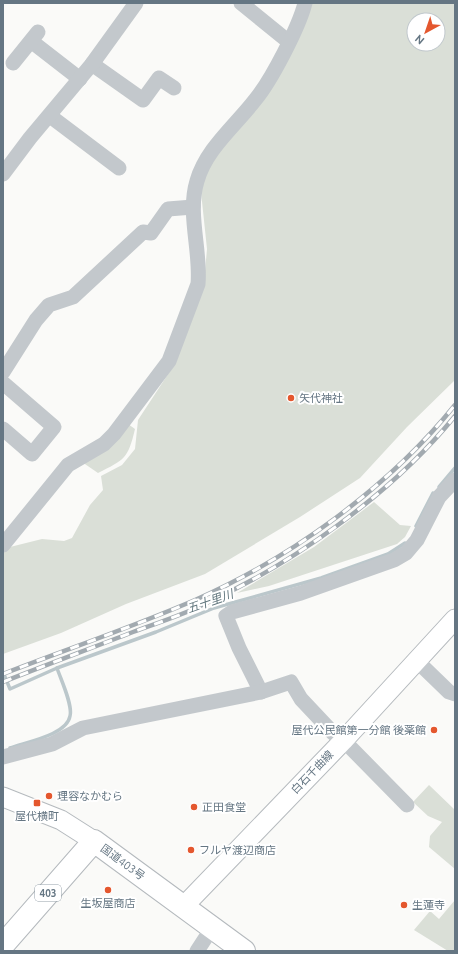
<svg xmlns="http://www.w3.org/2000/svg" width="458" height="954" viewBox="0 0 458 954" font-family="Ubuntu,'Noto Sans JP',sans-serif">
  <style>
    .green { fill: #dadfd7; fill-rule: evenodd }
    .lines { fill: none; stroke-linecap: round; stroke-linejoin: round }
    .stream { stroke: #bbc7cb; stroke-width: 3.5 }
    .major-casing { stroke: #b5babe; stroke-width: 21 }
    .highway-casing { stroke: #b4b9bd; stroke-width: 24 }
    .minor { stroke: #c3c8cc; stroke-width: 15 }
    .major { stroke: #fff; stroke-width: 19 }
    .highway { stroke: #fff; stroke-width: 22 }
    .rail-casing { stroke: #a2aab0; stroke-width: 4.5 }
    .rail { stroke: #fff; stroke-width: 3; stroke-dasharray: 9; stroke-linecap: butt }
    .poi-dot { fill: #e4572e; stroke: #fff; stroke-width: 1.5 }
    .labels { text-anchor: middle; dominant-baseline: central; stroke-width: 4; stroke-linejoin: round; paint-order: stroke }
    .shield { fill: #fff; stroke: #939fa8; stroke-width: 1 }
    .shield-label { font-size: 10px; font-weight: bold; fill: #657683 }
    .poi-label { font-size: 11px; fill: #657683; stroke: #fff; text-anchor: start }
    .street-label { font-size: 11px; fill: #657683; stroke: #fff }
    .water-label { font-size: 12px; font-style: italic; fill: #60757c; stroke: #fff }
  </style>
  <rect width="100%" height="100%" fill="#fafaf8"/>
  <g class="green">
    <path d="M310,3H455V380L407,427L360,478L300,517L205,574L126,604L61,633L3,654V552L6,548L42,539L64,541L72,538L90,505L103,490L101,476L122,465L135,449L138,420L176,362L204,282L207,249L201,192L204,174ZM414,20H438V44H414Z"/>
    <path d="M128,424L135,429C128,459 124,460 98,473L82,462Z"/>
    <polygon points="374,502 400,525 411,526 405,537 397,544 269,586 237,593 314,547"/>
    <polygon points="429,785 455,810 455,869 429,847 430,836 442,822 428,816 413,802"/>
    <polygon points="455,900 455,951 448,951 414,930 430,911 439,919"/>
  </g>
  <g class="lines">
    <g class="stream">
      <polyline points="439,487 455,468"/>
      <polyline points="416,526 433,493"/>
      <polyline points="3,672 10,689 57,668"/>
      <path d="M10,748C26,742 67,735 70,716C73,705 61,680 57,668L156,632L214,608L321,578L388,554L405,543"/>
    </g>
    <g class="major-casing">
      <g id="major">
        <polyline points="3,797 61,820 94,841"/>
        <polyline points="183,907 343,741 455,619"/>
      </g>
    </g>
    <g class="highway-casing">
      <polyline id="highway" points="3,945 94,841 244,951"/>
    </g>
    <g class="minor">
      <polyline points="241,3 289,42"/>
      <polyline points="31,41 80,79"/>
      <polyline points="13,63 38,32"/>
      <polyline points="92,64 143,100 159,78 174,88"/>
      <polyline points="50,116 119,168"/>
      <polyline points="3,174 30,138 92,64 136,3"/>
      <polyline points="3,372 36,320 49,305 73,297 143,232 151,233 168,209 193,207"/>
      <polyline points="3,383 54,427 32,454 3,429"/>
      <path d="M3,545L68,465L104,444L114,434L169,361L198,284C201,250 187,214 197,181C206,149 235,126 255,100C271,81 299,27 305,3"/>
      <polyline points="417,661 449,692 455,694"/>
      <polyline points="261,692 239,648 226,616 232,612 301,593 394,560 406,553 417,540 439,497 455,480"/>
      <polyline points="3,757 52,744 83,728 261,692 291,682 301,699 333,733 351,748 407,805"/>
      <polyline points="197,951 212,928"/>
    </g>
    <use href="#major" class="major"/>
    <use href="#highway" class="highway"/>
    <g class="rail-casing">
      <g id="rail">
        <path d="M3,674C67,649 133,627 195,600C291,558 389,487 455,405"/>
        <path d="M3,682C46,665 89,649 133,632C154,624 177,617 198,607C290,566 391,495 455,416"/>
      </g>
    </g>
    <use href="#rail" class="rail"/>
  </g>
  <g class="poi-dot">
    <circle cx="291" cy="398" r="4"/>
    <circle cx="434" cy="730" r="4"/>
    <circle cx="49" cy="796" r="4"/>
    <rect x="33" y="799" width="8" height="8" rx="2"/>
    <circle cx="194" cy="807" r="4"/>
    <circle cx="191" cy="850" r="4"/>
    <circle cx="108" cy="890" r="4"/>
    <circle cx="404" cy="905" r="4"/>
  </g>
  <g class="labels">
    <rect class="shield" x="35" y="885" width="26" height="16" rx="3"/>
    <g class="shield-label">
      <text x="48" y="893">403</text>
    </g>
    <g class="poi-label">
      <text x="299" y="398">矢代神社</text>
      <text x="426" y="730" text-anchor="end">屋代公民館第一分館 後薬館</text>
      <text x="57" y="796">理容なかむら</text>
      <text x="202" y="807">正田食堂</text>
      <text x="37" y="816" text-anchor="middle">屋代横町</text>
      <text x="199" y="850">フルヤ渡辺商店</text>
      <text x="108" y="903" text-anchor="middle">生坂屋商店</text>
      <text x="412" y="905">生蓮寺</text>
    </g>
    <g class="street-label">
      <text transform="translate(312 772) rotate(-46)">白石千曲線</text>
      <text transform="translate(123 862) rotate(36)">国道403号</text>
    </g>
    <g class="water-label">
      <text transform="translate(210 601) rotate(-19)">五十里川</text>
    </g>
  </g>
  <rect width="458" height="954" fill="none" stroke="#657683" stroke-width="8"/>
  <g transform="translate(426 32) rotate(220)"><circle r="19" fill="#ffffff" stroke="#c1c8cd"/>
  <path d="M0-3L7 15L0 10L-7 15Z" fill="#e4572e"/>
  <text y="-6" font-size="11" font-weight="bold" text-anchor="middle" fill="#657683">N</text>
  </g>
</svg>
